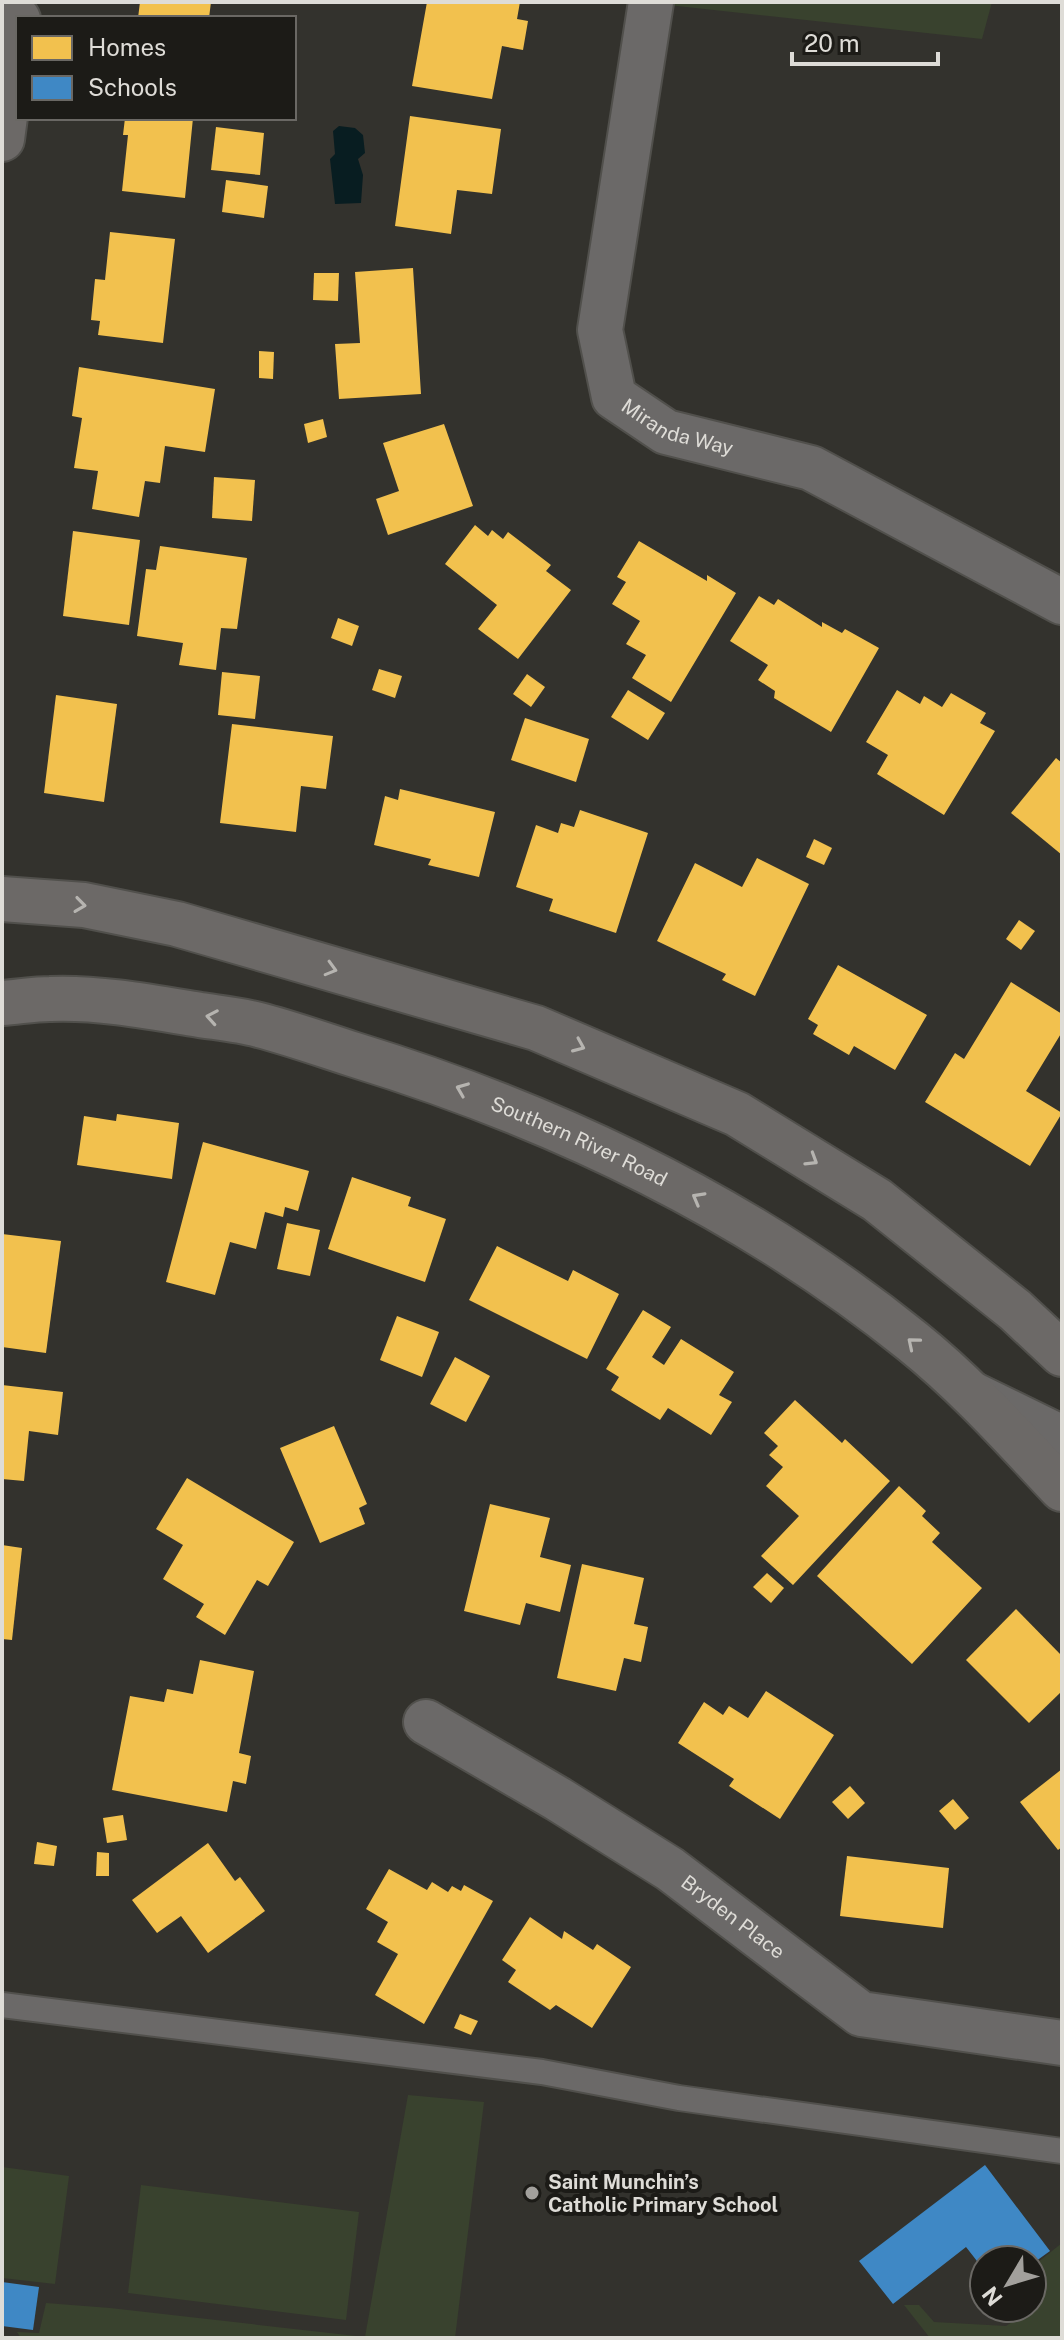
<svg xmlns="http://www.w3.org/2000/svg" width="1064" height="2340" viewBox="0 0 1064 2340" font-family="'Public Sans',sans-serif">
  <style>
    .green { fill: #39422e }
    .water { fill: #081d21 }
    .homes { fill: #f2c14e }
    .schools { fill: #3f88c5 }
    .lines { fill: none; stroke-linecap: round; stroke-linejoin: round }
    .service-casing { stroke: #51504c; stroke-width: 28 }
    .minor-casing { stroke: #51504c; stroke-width: 48 }
    .tertiary-casing { stroke: #51504c; stroke-width: 48 }
    .primary-casing { stroke: #51504c; stroke-width: 48 }
    .service { stroke: #6b6968; stroke-width: 24 }
    .minor { stroke: #6b6968; stroke-width: 44 }
    .tertiary { stroke: #6b6968; stroke-width: 44 }
    .primary { stroke: #6c6967; stroke-width: 44 }
    .oneway { stroke: #b6b4b0 }
    .poi-dot { fill: #a2a09c; stroke: #1c1b17; stroke-width: 3 }
    .labels { text-anchor: middle; dominant-baseline: central; stroke-width: 8; stroke-linejoin: round; paint-order: stroke }
    .street-label { font-size: 20px; fill: #dedcd7; stroke: #1c1b17 }
    .poi-label { font-size: 20px; font-weight: bold; fill: #dedcd7; stroke: #1c1b17; text-anchor: start }
  </style>
  <rect width="100%" height="100%" fill="#33322d"/>
  <g class="green">
    <polygon points="669,2 992,2 982,39 668,5"/>
    <polygon points="408,2095 484,2102 455,2338 21,2338 17,2332 39,2333 46,2303 110,2308 365,2337"/>
    <polygon points="2,2167 69,2176 55,2284 2,2278"/>
    <polygon points="141,2185 359,2212 346,2320 128,2293"/>
    <polygon points="1062,2243 1062,2338 930,2338 904,2305 919,2305 934,2322 1006,2326 1025,2314 1022,2308 1032,2308 1032,2267"/>
  </g>
  <polygon class="water" points="339,126 355,128 363,135 365,153 358,159 363,175 361,203 335,204 330,159 335,154 333,131"/>
  <g class="homes">
    <polygon points="140,2 211,2 209,18 138,18"/>
    <polygon points="427,2 520,2 517,19 528,21 523,50 502,46 492,99 412,86"/>
    <polygon points="410,116 501,129 492,194 457,190 451,234 395,226"/>
    <polygon points="125,118 193,118 185,198 122,191 128,135 123,135"/>
    <polygon points="216,127 264,133 260,175 211,170"/>
    <polygon points="226,180 268,186 264,218 222,212"/>
    <polygon points="110,232 175,239 163,343 98,335 100,321 91,320 95,279 105,280"/>
    <polygon points="413,268 421,394 339,399 335,344 360,343 355,272"/>
    <polygon points="314,273 339,273 338,301 313,300"/>
    <polygon points="259,351 274,352 273,379 259,378"/>
    <polygon points="79,367 215,389 205,452 165,446 160,483 145,481 139,517 92,509 98,471 74,468 82,418 72,416"/>
    <polygon points="323,419 327,437 308,443 304,424"/>
    <polygon points="444,424 473,506 388,535 376,499 399,491 383,443"/>
    <polygon points="214,477 255,480 252,521 212,518"/>
    <polygon points="475,525 488,536 492,530 503,539 508,532 551,565 546,571 571,590 518,659 478,629 497,605 445,564"/>
    <polygon points="73,531 140,540 129,625 63,616"/>
    <polygon points="639,541 707,581 707,575 736,593 671,702 632,678 646,655 626,644 640,621 612,604 626,582 617,577"/>
    <polygon points="160,546 247,558 237,629 221,628 216,670 179,665 183,643 137,636 146,569 156,570"/>
    <polygon points="759,596 774,605 778,599 822,627 822,622 842,633 845,629 879,648 831,732 774,698 775,691 758,680 768,665 730,641"/>
    <polygon points="338,618 359,626 352,646 331,638"/>
    <polygon points="379,669 402,676 395,698 372,690"/>
    <polygon points="222,672 260,676 255,719 218,715"/>
    <polygon points="527,674 545,687 531,707 513,694"/>
    <polygon points="628,690 665,713 648,740 611,717"/>
    <polygon points="897,690 920,704 924,696 942,707 951,693 986,713 980,723 995,731 944,815 877,774 888,755 866,742"/>
    <polygon points="56,695 117,704 104,802 44,793"/>
    <polygon points="525,718 589,739 576,782 511,760"/>
    <polygon points="232,724 333,736 326,789 301,786 296,832 220,823"/>
    <polygon points="1056,758 1062,763 1062,855 1011,813"/>
    <polygon points="400,789 495,812 479,877 428,865 431,859 374,845 385,796 398,800"/>
    <polygon points="580,810 648,833 616,933 549,911 553,899 516,887 536,825 558,833 561,823 574,827"/>
    <polygon points="814,839 832,848 824,865 806,857"/>
    <polygon points="757,858 809,884 755,996 722,980 726,974 657,941 695,863 742,887"/>
    <polygon points="1019,920 1035,931 1021,950 1006,939"/>
    <polygon points="838,965 927,1015 895,1070 854,1046 849,1055 813,1034 818,1025 808,1019"/>
    <polygon points="1011,982 1062,1014 1062,1032 1026,1091 1062,1113 1030,1166 925,1102 955,1053 964,1059"/>
    <polygon points="117,1114 179,1123 172,1179 77,1165 84,1116 116,1121"/>
    <polygon points="203,1142 309,1171 298,1211 285,1207 283,1217 265,1212 256,1249 230,1242 215,1295 166,1282"/>
    <polygon points="352,1177 411,1197 408,1206 446,1219 425,1282 328,1249"/>
    <polygon points="287,1223 320,1230 310,1276 277,1269"/>
    <polygon points="2,1234 61,1241 46,1353 2,1347"/>
    <polygon points="497,1246 568,1281 573,1270 619,1294 587,1359 469,1300"/>
    <polygon points="643,1310 671,1327 652,1357 664,1365 681,1339 734,1372 719,1395 732,1402 711,1435 668,1408 660,1420 611,1390 619,1377 606,1369"/>
    <polygon points="397,1316 439,1332 422,1377 380,1360"/>
    <polygon points="455,1357 490,1376 466,1422 430,1404"/>
    <polygon points="2,1385 63,1392 58,1435 29,1431 24,1481 2,1479"/>
    <polygon points="795,1400 842,1443 845,1439 890,1481 793,1585 761,1556 799,1516 766,1486 783,1467 769,1455 778,1446 764,1433"/>
    <polygon points="334,1426 367,1504 359,1508 365,1524 320,1543 280,1448"/>
    <polygon points="187,1478 294,1542 268,1586 257,1580 225,1635 196,1617 204,1604 163,1579 183,1545 156,1529"/>
    <polygon points="899,1486 926,1511 922,1516 940,1533 932,1542 982,1588 912,1664 817,1576"/>
    <polygon points="490,1504 550,1518 540,1557 571,1565 560,1612 526,1603 520,1625 464,1611"/>
    <polygon points="2,1545 22,1548 12,1640 2,1639"/>
    <polygon points="582,1564 644,1578 634,1624 648,1627 641,1662 624,1658 616,1691 557,1678"/>
    <polygon points="767,1573 784,1588 771,1603 753,1587"/>
    <polygon points="1016,1609 1062,1656 1062,1691 1029,1723 966,1660"/>
    <polygon points="200,1660 254,1671 239,1753 251,1756 246,1784 233,1781 227,1812 112,1790 130,1696 164,1702 167,1689 193,1694"/>
    <polygon points="766,1691 834,1735 780,1819 729,1786 734,1779 678,1743 704,1702 723,1715 729,1706 748,1718"/>
    <polygon points="1062,1769 1062,1847 1058,1850 1020,1802"/>
    <polygon points="850,1786 865,1803 848,1819 832,1802"/>
    <polygon points="953,1799 969,1818 955,1830 939,1811"/>
    <polygon points="123,1815 127,1840 107,1843 103,1818"/>
    <polygon points="37,1842 57,1846 54,1866 34,1864"/>
    <polygon points="208,1843 235,1881 240,1877 265,1911 208,1953 181,1916 157,1933 132,1900"/>
    <polygon points="97,1852 109,1853 109,1876 96,1876"/>
    <polygon points="847,1856 949,1868 943,1928 840,1916"/>
    <polygon points="389,1869 427,1890 432,1882 448,1892 452,1886 461,1891 464,1885 493,1901 424,2024 375,1995 398,1954 377,1942 388,1922 366,1909"/>
    <polygon points="530,1917 562,1939 564,1931 593,1950 597,1944 631,1967 592,2028 556,2005 550,2010 508,1982 516,1970 502,1960"/>
    <polygon points="460,2014 478,2021 471,2035 454,2028"/>
  </g>
  <g class="schools">
    <polygon points="985,2165 1050,2251 1032,2264 1032,2260 984,2260 984,2270 966,2247 893,2304 859,2261"/>
    <polygon points="2,2282 39,2287 33,2330 2,2326"/>
  </g>
  <g class="lines">
    <g class="service-casing">
      <polyline id="service" points="2,2005 542,2072 679,2098 1062,2151"/>
    </g>
    <g class="minor-casing">
      <g id="minor">
        <path id="s1" d="M651,2L600,330L614,397L666,432L811,468L1062,602"/>
        <path id="s2" d="M426,1722L558,1799L670,1869L861,2014L1062,2043"/>
      </g>
    </g>
    <g class="tertiary-casing">
      <polyline id="tertiary" points="974,1395 1062,1438"/>
    </g>
    <g class="primary-casing">
      <g id="primary">
        <polyline points="2,139 18,19"/>
        <polyline points="2,899 84,905 177,924 536,1028 737,1114 877,1200 1015,1310 1062,1354"/>
        <path id="s3" d="M2,1003C18,1002 34,999 50,999C99,997 152,1007 200,1015C220,1018 240,1020 259,1025C290,1033 321,1044 352,1054C554,1116 746,1207 912,1341C967,1385 1014,1438 1062,1489"/>
      </g>
    </g>
    <use href="#service" class="service"/>
    <use href="#minor" class="minor"/>
    <use href="#tertiary" class="tertiary"/>
    <use href="#primary" class="primary"/>
  </g>
  <defs><path id="oneway-chevron" d="M-2-3.5L2.5 0L-2 3.5" fill="none" stroke-width="1.6" stroke-linecap="round" stroke-linejoin="round" transform="scale(2)"/></defs>
  <g class="oneway">
    <use href="#oneway-chevron" transform="translate(80 905) rotate(8)"/>
    <use href="#oneway-chevron" transform="translate(331 969) rotate(16)"/>
    <use href="#oneway-chevron" transform="translate(212 1017) rotate(-170)"/>
    <use href="#oneway-chevron" transform="translate(579 1046) rotate(23)"/>
    <use href="#oneway-chevron" transform="translate(462 1089) rotate(-158)"/>
    <use href="#oneway-chevron" transform="translate(812 1160) rotate(32)"/>
    <use href="#oneway-chevron" transform="translate(698 1198) rotate(-151)"/>
    <use href="#oneway-chevron" transform="translate(913 1343) rotate(-140)"/>
  </g>
  <circle class="poi-dot" cx="532" cy="2193" r="8"/>
  <g class="labels">
    <g class="street-label">
      <text stroke="none"><textPath href="#s1" startOffset="472">Miranda Way</textPath></text>
      <text stroke="none"><textPath href="#s3" startOffset="600">Southern River Road</textPath></text>
      <text stroke="none"><textPath href="#s2" startOffset="364">Bryden Place</textPath></text>
    </g>
    <g class="poi-label">
      <text x="548" y="2182">Saint Munchin’s<tspan x="548" dy="23">Catholic Primary School</tspan></text>
    </g>
  </g>
  <rect width="1064" height="2340" fill="none" stroke="#dedcd7" stroke-width="8"/>
  <rect x="16" y="16" width="280" height="104" fill="#1c1b17" stroke="#6a6864" stroke-width="2"/>
  <rect x="32" y="36" width="40" height="24" fill="#f2c14e" stroke="#6a6864" stroke-width="2"/>
  <text x="88" y="56" font-size="24" fill="#dedcd7">Homes</text>
  <rect x="32" y="76" width="40" height="24" fill="#3f88c5" stroke="#6a6864" stroke-width="2"/>
  <text x="88" y="96" font-size="24" fill="#dedcd7">Schools</text>
  <g transform="translate(1008 2284) rotate(232)"><circle r="38" fill="#1c1b17" stroke="#6a6864" stroke-width="2"/>
  <path d="M0-6L14 30L0 20L-14 30Z" fill="#a2a09c"/>
  <text y="-12" font-size="22" font-weight="bold" text-anchor="middle" fill="#dedcd7">N</text>
  </g>
  <path d="M792 52v12h146v-12" fill="none" stroke="#dedcd7" stroke-width="4"/>
  <text x="804" y="52" font-size="24" fill="#dedcd7" stroke="#1c1b17" stroke-width="6" paint-order="stroke">20 m</text>
</svg>
